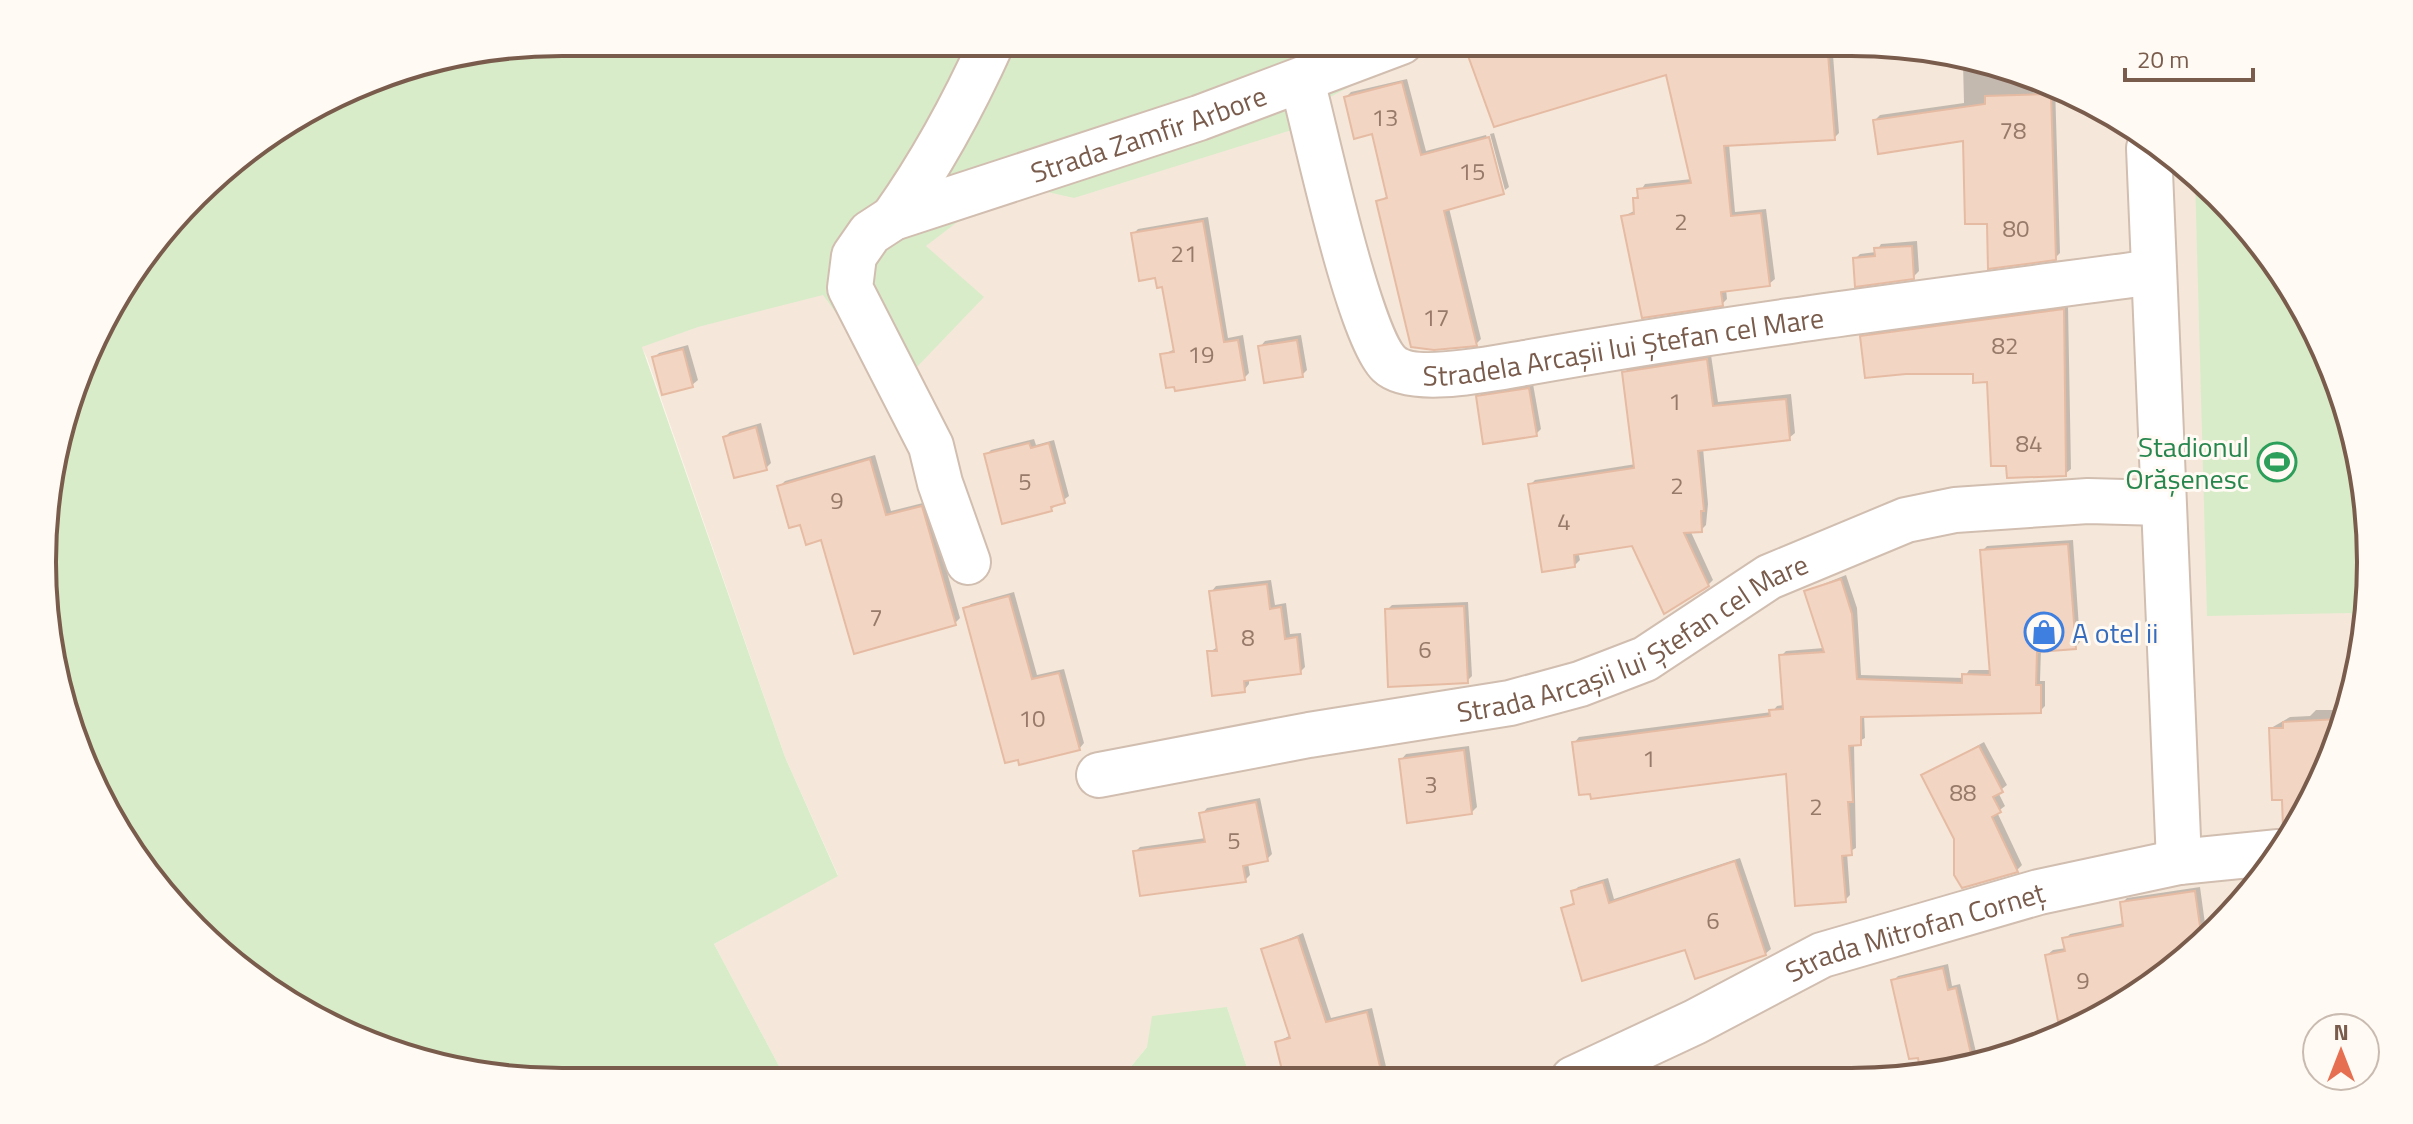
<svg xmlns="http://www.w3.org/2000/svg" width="2413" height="1124" viewBox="0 0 2413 1124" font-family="'Titillium Web',sans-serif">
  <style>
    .residential { fill: #f5e8da }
    .green { fill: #d8ecc9 }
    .shadow { fill: #0003 }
    .building { fill: #f3d5c3; stroke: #e6bba3; stroke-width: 2 }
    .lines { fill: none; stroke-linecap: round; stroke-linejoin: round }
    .minor-casing { stroke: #d1beb0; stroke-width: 48 }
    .minor { stroke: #fff; stroke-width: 44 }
    .labels { text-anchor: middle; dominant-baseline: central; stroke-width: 6; stroke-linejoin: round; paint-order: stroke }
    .number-label { font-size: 24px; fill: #987a6a }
    .street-label { font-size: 28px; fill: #7a5c4d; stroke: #fffaf3 }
    .leisure-label { font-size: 28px; fill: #27864d; stroke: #fffaf3; text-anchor: end }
    .shop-label { font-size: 28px; fill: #366cbe; stroke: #fffaf3; text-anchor: start }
    .rim { fill: none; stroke: #7a5c4d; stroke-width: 4 }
  </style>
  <rect width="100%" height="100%" fill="#fdf6ec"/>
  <polygon class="residential" points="869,42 1851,42 2050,81 2218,194 2331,363 2371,562 2332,761 2264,878 2168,974 2050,1042 1919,1077 1251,1080 1227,1007 1147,1047 1120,1080 787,1081 714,944 838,875 785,757 647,358 620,303"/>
  <g class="green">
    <polygon points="562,42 1435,42 1330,97 1295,129 1074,198 1034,189 956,223 926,246 984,297 893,392 823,295 698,327 642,347 785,757 838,876 714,944 787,1081 562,1082 363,1043 219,953 111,822 52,663 52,461 111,302 219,171 394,70"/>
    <polygon points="2195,178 2218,194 2331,363 2371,562 2356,636 2351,613 2207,616"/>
    <polygon points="1227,1007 1251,1080 1120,1080 1147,1047 1152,1016"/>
  </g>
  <g class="shadow">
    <polygon points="1467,42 1832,42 1839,133 1834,138 1729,144 1735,212 1766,209 1775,279 1769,284 1726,289 1727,299 1722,304 1624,216 1636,210 1635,199 1645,184 1692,179 1668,73"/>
    <polygon points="1963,64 2055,85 2060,253 2055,258 1989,222 1965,139 1875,120 1880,115 1964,103"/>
    <polygon points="1407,79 1426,151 1486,135 1504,192 1449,208 1481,339 1476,344 1378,202 1389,195 1373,131 1346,97 1351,92"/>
    <polygon points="1494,133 1509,187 1505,190 1490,134"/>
    <polygon points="1208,217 1228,338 1243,335 1249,373 1244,378 1162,355 1175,349 1164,284 1133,234 1138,229"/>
    <polygon points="1917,241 1919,271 1913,277 1855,259 1860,254 1876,252 1881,244"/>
    <polygon points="2068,305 2071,469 2065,474 1989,380 1975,372 1863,337 1868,332"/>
    <polygon points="1301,335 1307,370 1302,375 1260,347 1265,341"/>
    <polygon points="688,345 698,380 692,385 654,358 659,353"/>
    <polygon points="1711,355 1718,402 1791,394 1795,433 1789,438 1703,448 1708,504 1706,525 1701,530 1690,530 1713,580 1708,585 1633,544 1578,552 1580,560 1574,566 1530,485 1535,480 1636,464 1624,373 1629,368"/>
    <polygon points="1533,384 1541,429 1536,434 1478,397 1483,392"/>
    <polygon points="761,423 771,463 766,468 725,437 730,432"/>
    <polygon points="1034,439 1036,445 1054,440 1069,496 1051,509 986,455 991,450"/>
    <polygon points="875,455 891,511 927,502 960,618 955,623 802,522 780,486 785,481"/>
    <polygon points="2073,540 2080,642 2075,647 2041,650 2040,681 2045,681 2045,706 2040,711 1864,714 1865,738 1854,744 1856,848 1847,853 1850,895 1845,900 1787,772 1574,743 1579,737 1772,712 1777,706 1784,705 1781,656 1786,651 1824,648 1806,591 1846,575 1857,608 1861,675 1964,678 1969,670 1991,670 1982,551 1987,546"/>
    <polygon points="1271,580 1275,605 1286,603 1290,634 1301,633 1305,667 1300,672 1249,679 1249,684 1244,690 1209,652 1218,647 1211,592 1216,586"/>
    <polygon points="1014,592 1037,675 1064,669 1084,743 1079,749 965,609 971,604"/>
    <polygon points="1468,602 1472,676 1467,681 1387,610 1392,605"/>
    <polygon points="2316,710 2342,710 2332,761 2271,728 2290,717 2310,716"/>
    <polygon points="1984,742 2007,785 1998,792 2005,806 1997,812 2022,865 2017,870 1963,886 1956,839 1923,776"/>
    <polygon points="1469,746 1477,807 1472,812 1401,760 1406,754"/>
    <polygon points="1260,798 1272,854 1267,859 1248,863 1250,875 1245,880 1135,852 1140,847 1206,838 1202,814 1207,808"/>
    <polygon points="1740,858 1771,949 1765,954 1687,948 1563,909 1576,901 1573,892 1578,887 1608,878 1614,899"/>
    <polygon points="2200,887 2206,931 2211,931 2168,974 2106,1010 2047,955 2053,950 2066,948 2065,939 2070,934 2124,923 2122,903 2127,898"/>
    <polygon points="1303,933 1331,1018 1372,1008 1389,1079 1286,1080 1277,1042 1291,1035 1263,950"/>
    <polygon points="1948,964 1952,986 1960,984 1976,1052 1999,1049 2000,1056 1928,1075 1893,981 1898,976"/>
  </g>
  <g class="building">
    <polygon points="1463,42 1827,42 1835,140 1724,146 1731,216 1761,213 1770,286 1721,292 1723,306 1642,318 1621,216 1634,214 1633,198 1638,198 1637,189 1691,183 1666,75 1494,127"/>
    <polygon points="1402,82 1421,155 1489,137 1504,194 1444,211 1477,346 1434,350 1411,347 1376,201 1387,198 1372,134 1354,139 1344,97"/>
    <polygon points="2051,94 2056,260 1988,269 1987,224 1965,224 1963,141 1878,154 1873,120 1985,104 1985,96"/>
    <polygon points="1203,221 1224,342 1238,340 1245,380 1175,391 1174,387 1166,388 1160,354 1174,352 1162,287 1157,288 1155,278 1139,281 1131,233"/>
    <polygon points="1912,246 1914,279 1855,287 1853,258 1875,256 1874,248"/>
    <polygon points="2064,309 2066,476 2007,478 2006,466 1991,466 1987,382 1973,383 1973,374 1906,374 1865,378 1860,336"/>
    <polygon points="1297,340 1303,377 1264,383 1258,346"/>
    <polygon points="683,349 693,387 662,395 652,357"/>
    <polygon points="1707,359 1713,406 1786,399 1790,440 1698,451 1704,511 1701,511 1702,532 1684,533 1709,586 1664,614 1632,546 1574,555 1575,567 1542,572 1528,484 1634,468 1622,372"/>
    <polygon points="1529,388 1537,436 1483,444 1476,396"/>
    <polygon points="756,427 767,470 734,478 723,437"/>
    <polygon points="1029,443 1031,448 1049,443 1065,503 1051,507 1052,511 1002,524 984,454"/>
    <polygon points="870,459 886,515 922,506 956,625 854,654 821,540 806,545 800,525 789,528 777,486"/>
    <polygon points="2068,544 2076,649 2037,652 2036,685 2041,685 2041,713 1861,717 1861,745 1849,746 1853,802 1848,802 1852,855 1842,856 1846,902 1795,906 1786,774 1591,799 1590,794 1579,795 1572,742 1770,716 1769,710 1783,709 1779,655 1824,652 1804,591 1841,579 1852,614 1857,679 1962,683 1962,674 1990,675 1980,550"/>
    <polygon points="1267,584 1270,609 1281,607 1285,639 1297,637 1301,674 1244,681 1245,692 1212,696 1207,651 1217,651 1209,591"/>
    <polygon points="1009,596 1032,679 1059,673 1080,750 1019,765 1018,760 1005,763 963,608"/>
    <polygon points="1464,606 1468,683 1388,687 1385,609"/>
    <polygon points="2340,719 2332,761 2291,831 2283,828 2282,800 2272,800 2269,728 2283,728 2283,722"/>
    <polygon points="1979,746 2003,792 1993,797 2001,812 1992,817 2018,872 1962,888 1954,875 1954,839 1921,775"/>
    <polygon points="1464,750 1472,814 1407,823 1399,759"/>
    <polygon points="1256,802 1268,861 1243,866 1246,882 1140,896 1133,851 1205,842 1199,813"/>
    <polygon points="1735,861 1766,955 1695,979 1685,950 1582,981 1561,908 1574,904 1571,891 1603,882 1609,903"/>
    <polygon points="2195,891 2202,940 2168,974 2101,1013 2058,1021 2045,955 2065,951 2062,938 2123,926 2120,902"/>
    <polygon points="1298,937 1326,1022 1367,1012 1383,1079 1299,1080 1297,1071 1283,1074 1275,1042 1290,1038 1261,949"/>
    <polygon points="1943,968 1948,990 1956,988 1973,1063 1938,1073 1936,1061 1919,1064 1918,1058 1909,1059 1891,980"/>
  </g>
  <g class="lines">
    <g class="minor-casing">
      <g id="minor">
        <path id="s1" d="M1302,81C1316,133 1358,334 1389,364C1412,386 1494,368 1525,363C1733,326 1944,300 2154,272"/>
        <polyline points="2149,148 2179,862"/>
        <path d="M893,218C932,163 964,104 992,42"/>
        <path id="s2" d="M968,562L940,483L931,446L850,288L854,256L870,233L893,218L1199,118L1401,42"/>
        <path id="s3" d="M1099,775L1309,735L1510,703L1580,684L1645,659L1769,577L1906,520L1955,510L2088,501L2162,503"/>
        <path id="s4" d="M1573,1079L1695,1022L1822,955L2039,892L2179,862L2279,852"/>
      </g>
    </g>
    <use href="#minor" class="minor"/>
  </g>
  <defs>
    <g id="stadium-ring" transform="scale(2)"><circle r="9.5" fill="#fffaf3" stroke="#2e9e5b" stroke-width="1.5"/><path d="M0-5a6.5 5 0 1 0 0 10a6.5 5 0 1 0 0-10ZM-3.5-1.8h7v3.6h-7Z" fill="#2e9e5b"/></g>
    <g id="shop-ring" transform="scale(2)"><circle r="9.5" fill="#fffaf3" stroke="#3f7fe0" stroke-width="1.5"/><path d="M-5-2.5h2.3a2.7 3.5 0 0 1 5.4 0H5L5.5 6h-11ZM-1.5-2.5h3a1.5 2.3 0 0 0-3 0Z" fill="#3f7fe0"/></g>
  </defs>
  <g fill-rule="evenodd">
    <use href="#stadium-ring" x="2277" y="462"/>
    <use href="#shop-ring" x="2044" y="632"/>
  </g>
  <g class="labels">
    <g class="number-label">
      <text x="1385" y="117">13</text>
      <text x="2013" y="130">78</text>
      <text x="1472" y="171">15</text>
      <text x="1681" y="221">2</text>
      <text x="2016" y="228">80</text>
      <text x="1184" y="253">21</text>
      <text x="1436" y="317">17</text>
      <text x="2005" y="345">82</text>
      <text x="1201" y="354">19</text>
      <text x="1675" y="401">1</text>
      <text x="2029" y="443">84</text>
      <text x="1025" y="481">5</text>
      <text x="1677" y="485">2</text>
      <text x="837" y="500">9</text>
      <text x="1564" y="521">4</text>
      <text x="876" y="617">7</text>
      <text x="1248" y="637">8</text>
      <text x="1425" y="649">6</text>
      <text x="1032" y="718">10</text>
      <text x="1649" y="758">1</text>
      <text x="1431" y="784">3</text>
      <text x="1963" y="792">88</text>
      <text x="1816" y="806">2</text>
      <text x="1234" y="840">5</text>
      <text x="1713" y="920">6</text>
      <text x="2083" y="980">9</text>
    </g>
    <g class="street-label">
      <text stroke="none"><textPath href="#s2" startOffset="656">Strada Zamfir Arbore</textPath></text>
      <text stroke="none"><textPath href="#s1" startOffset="536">Stradela Arcașii lui Ștefan cel Mare</textPath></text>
      <text stroke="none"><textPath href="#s3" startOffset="556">Strada Arcașii lui Ștefan cel Mare</textPath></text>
      <text stroke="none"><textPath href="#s4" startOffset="374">Strada Mitrofan Corneț</textPath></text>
    </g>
    <g class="leisure-label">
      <text x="2249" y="446">Stadionul<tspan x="2249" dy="32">Orășenesc</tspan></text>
    </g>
    <g class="shop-label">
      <text x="2072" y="632">A otel ii</text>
    </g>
  </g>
  <path d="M0 0H2413V1124H0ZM562 56H1851A506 506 0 0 1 2357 562V562A506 506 0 0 1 1851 1068H562A506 506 0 0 1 56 562V562A506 506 0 0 1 562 56Z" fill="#fffaf3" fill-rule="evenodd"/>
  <path class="rim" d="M562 56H1851A506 506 0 0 1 2357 562V562A506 506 0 0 1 1851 1068H562A506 506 0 0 1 56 562V562A506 506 0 0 1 562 56Z"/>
  <g transform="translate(2341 1052)"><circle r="38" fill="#fffaf3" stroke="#cabbb1" stroke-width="2"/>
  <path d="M0-6L14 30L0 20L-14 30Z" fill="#e76f51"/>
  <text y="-12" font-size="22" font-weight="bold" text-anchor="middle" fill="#7a5c4d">N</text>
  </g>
  <path d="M2125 68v12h128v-12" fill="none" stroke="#7a5c4d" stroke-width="4"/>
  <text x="2137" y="68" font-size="24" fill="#7a5c4d" stroke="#fffaf3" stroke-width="6" paint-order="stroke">20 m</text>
</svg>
